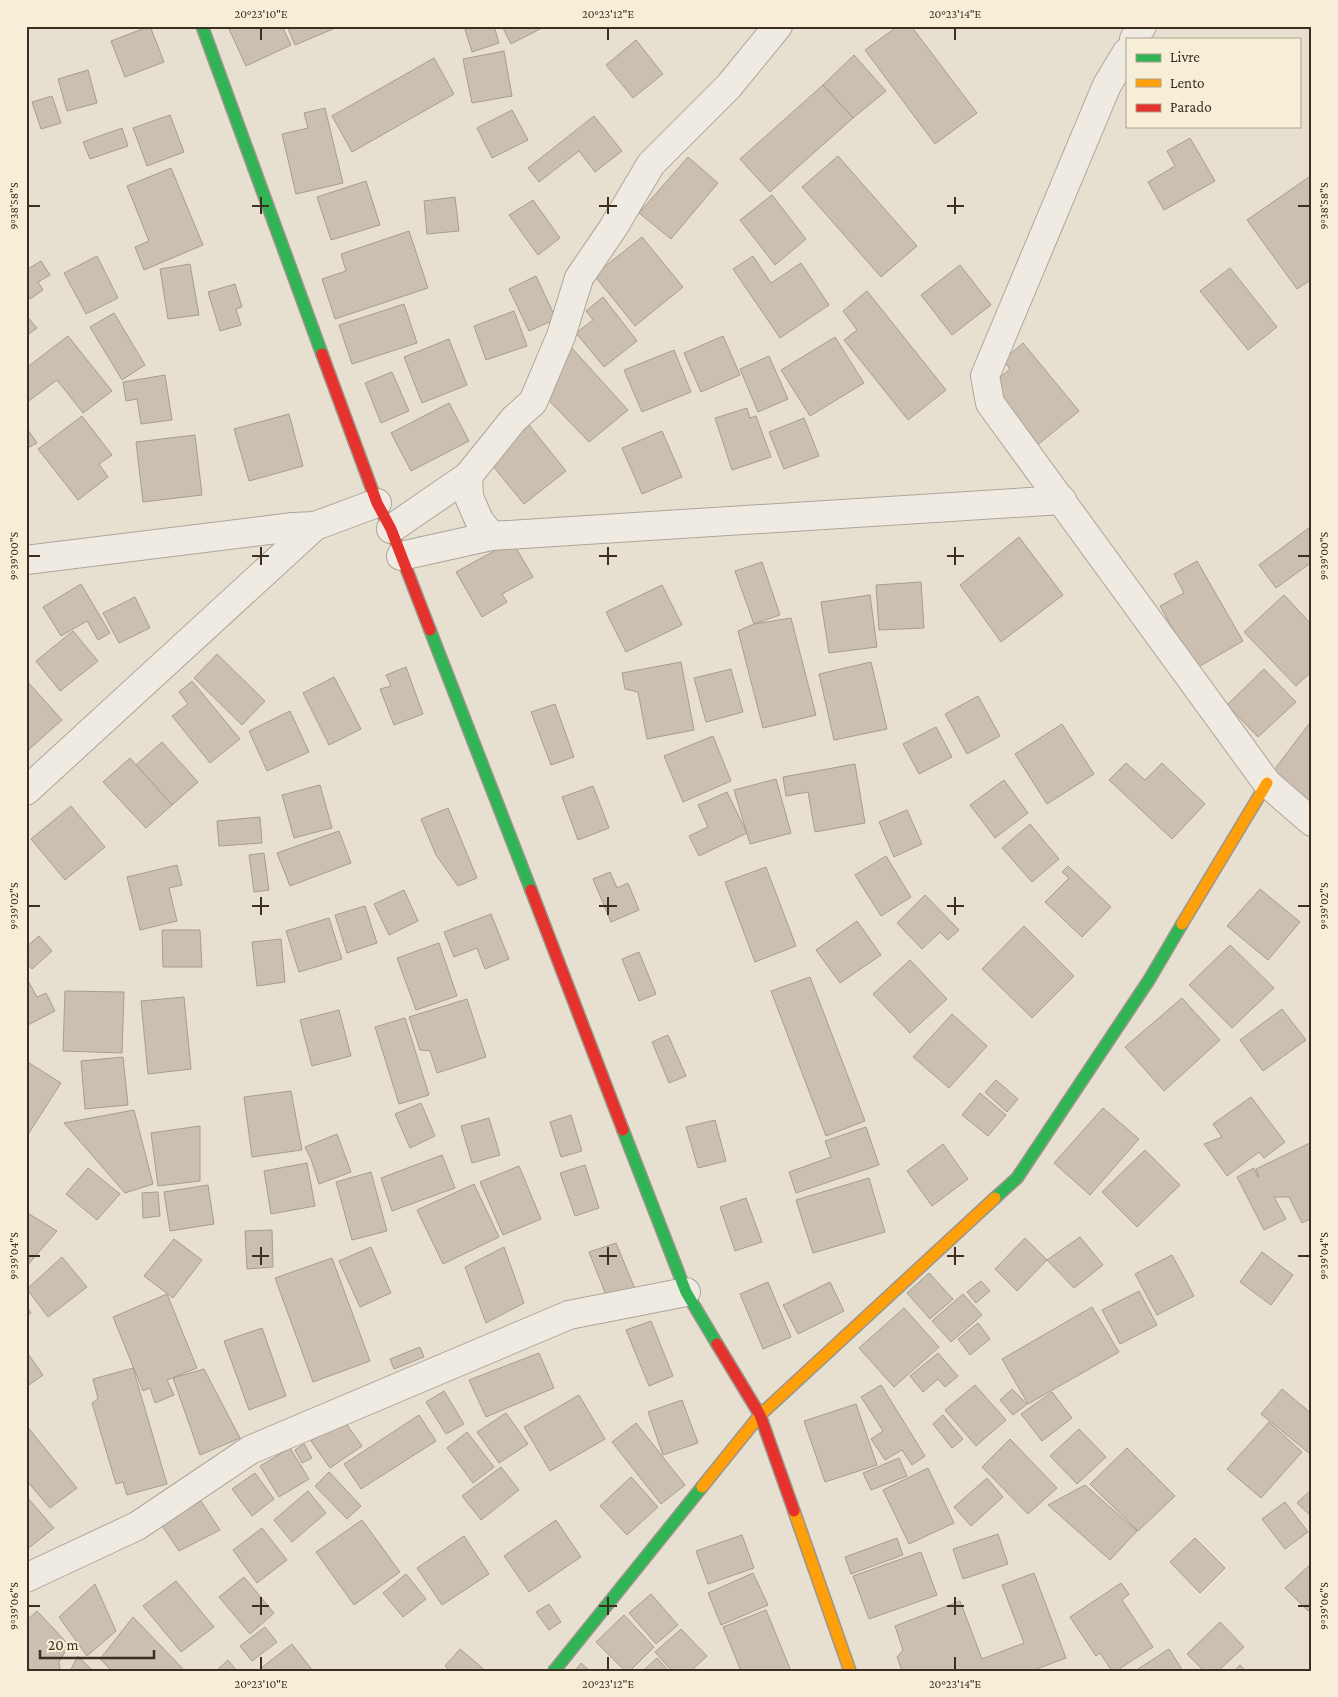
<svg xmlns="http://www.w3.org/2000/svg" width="1338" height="1697" viewBox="0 0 1338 1697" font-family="'Crimson Pro',serif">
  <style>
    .building { fill: #cbbfb2; stroke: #a89c90 }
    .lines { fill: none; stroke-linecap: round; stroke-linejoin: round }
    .street-casing { stroke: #ada599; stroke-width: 30 }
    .fast-casing { stroke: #9c958a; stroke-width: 14 }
    .slow-casing { stroke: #9c958a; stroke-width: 14 }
    .jam-casing { stroke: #9c958a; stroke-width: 14 }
    .street { stroke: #efebe3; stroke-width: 28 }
    .fast { stroke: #30b455; stroke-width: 11 }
    .slow { stroke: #ff9f0a; stroke-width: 11 }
    .jam { stroke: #e5322d; stroke-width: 11 }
    .ticks { fill: none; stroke: #3d2e20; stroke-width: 2 }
    .neatline { fill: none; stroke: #3d2e20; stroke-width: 2 }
    .ticks-label { font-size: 12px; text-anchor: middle; fill: #3d2e20 }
  </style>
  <rect width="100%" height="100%" fill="#e7e0d1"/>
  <g class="building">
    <polygon points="150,26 164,62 125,77 111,41"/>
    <polygon points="236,26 282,26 291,45 246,66 229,29"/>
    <polygon points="287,26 340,26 295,45"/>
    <polygon points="464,26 494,26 499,43 472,52"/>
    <polygon points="502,26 541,26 542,28 511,44"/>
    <polygon points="898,26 911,26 977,113 935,144 865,50"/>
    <polygon points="636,40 663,74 633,98 606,65"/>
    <polygon points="504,51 512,96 472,103 463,59"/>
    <polygon points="854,55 886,91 853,118 823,85"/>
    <polygon points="434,58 454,94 352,152 332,116"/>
    <polygon points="88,70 97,103 67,111 58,79"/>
    <polygon points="823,85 853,118 770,192 740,159"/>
    <polygon points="52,96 61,123 41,129 32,102"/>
    <polygon points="325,108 343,183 296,194 282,134 308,128 304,113"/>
    <polygon points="512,110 528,140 492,158 477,128"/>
    <polygon points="170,115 184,152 147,166 133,128"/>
    <polygon points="594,116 622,151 595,172 579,151 539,182 528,168"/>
    <polygon points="122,128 128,146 90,159 83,142"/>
    <polygon points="1190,138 1215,181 1164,210 1148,182 1175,166 1167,151"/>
    <polygon points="838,156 917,246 881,277 802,187"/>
    <polygon points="688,157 718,183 671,239 639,213"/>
    <polygon points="171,168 203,245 144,270 135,247 149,241 127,186"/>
    <polygon points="1312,175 1312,279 1297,289 1247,220"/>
    <polygon points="366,181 380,225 331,240 317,197"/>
    <polygon points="772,195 806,239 775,265 740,220"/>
    <polygon points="455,197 459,231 427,234 424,201"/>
    <polygon points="533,200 560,238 538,255 509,215"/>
    <polygon points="409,231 428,288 335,319 322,279 346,271 341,254"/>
    <polygon points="642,237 683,287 635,326 594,275"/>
    <polygon points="97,256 118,298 86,314 64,273"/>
    <polygon points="753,256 771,283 801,263 829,305 780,338 733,269"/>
    <polygon points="41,261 50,275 38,282 43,290 30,299 26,293 26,270"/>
    <polygon points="190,264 199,315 168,319 160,269"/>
    <polygon points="960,265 991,305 952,335 921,295"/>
    <polygon points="1230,268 1277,327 1248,350 1200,291"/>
    <polygon points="536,276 556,319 529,331 509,289"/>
    <polygon points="235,284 242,307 236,309 241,325 220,331 208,292"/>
    <polygon points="867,291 946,390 908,420 844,340 857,330 843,311"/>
    <polygon points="603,297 637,341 604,367 576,333 593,320 586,311"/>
    <polygon points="404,304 417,343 352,364 339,325"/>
    <polygon points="514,311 527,346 486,360 474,326"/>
    <polygon points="114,313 145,365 122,380 90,327"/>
    <polygon points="26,315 37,328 26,336"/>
    <polygon points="68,336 112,391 83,413 57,380 26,403 26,368"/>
    <polygon points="561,336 628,410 589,442 538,389"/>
    <polygon points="723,336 740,375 701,392 684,353"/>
    <polygon points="835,337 864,383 810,416 781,370"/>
    <polygon points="449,339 467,385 422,403 404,357"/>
    <polygon points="1023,343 1079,411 1035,447 987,388 1010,369 1003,360"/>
    <polygon points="674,350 691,392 642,412 624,370"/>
    <polygon points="769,356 788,399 758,412 740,369"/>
    <polygon points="392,372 409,411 381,423 365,383"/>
    <polygon points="165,375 172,420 141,424 137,399 126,401 123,382"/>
    <polygon points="449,403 469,441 411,471 391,433"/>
    <polygon points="747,408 750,418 756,416 771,457 732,470 715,418"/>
    <polygon points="289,414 303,466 249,481 234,429"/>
    <polygon points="82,416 112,455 99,464 108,477 78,500 38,449"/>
    <polygon points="804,418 819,456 784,469 769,432"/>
    <polygon points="529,425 566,471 524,504 487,459"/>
    <polygon points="26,427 37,443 26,449"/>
    <polygon points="662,431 682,477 642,494 622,448"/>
    <polygon points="195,435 202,495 143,502 136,442"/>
    <polygon points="1310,527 1312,530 1312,562 1276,588 1259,565"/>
    <polygon points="1019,537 1063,595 1001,642 960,585"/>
    <polygon points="512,541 533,577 502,594 507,602 482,617 456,572"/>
    <polygon points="1197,561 1243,641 1195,669 1160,606 1184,593 1174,574"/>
    <polygon points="762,562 780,615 754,624 735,571"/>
    <polygon points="921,582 924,628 879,630 876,585"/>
    <polygon points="81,584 110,633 98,640 87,621 61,636 43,607"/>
    <polygon points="662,585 682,625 626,652 606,612"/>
    <polygon points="870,595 877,647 829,653 821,602"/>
    <polygon points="1284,595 1312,625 1312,671 1296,686 1244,632"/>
    <polygon points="135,597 150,628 119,643 103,613"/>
    <polygon points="791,618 816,715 763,728 738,631 754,624"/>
    <polygon points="73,631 98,661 60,691 36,661"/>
    <polygon points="217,654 265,701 242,725 194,678"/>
    <polygon points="681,662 694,730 647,739 638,692 625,689 622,673"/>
    <polygon points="871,662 887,729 834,740 819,674"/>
    <polygon points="406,667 423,714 394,725 380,689 391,686 386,675"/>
    <polygon points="731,669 743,712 706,722 694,678"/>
    <polygon points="1264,669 1296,702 1258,737 1227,705"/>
    <polygon points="334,677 361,729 329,745 303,693"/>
    <polygon points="26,680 62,720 26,752"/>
    <polygon points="192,681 240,739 210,763 172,716 188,704 179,692"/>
    <polygon points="978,696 1000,736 967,754 945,714"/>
    <polygon points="555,704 574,757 551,765 531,712"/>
    <polygon points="290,711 309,752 267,771 249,731"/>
    <polygon points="1312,720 1312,805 1271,774"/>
    <polygon points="1062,724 1094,774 1047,804 1015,754"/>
    <polygon points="936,727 952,757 919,774 903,744"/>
    <polygon points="713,736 731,781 683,802 664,756"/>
    <polygon points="162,742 198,782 172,805 136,765"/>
    <polygon points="130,758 172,805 146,828 103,782"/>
    <polygon points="1126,763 1145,780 1162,763 1205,804 1172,839 1109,780"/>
    <polygon points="855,764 865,823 815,832 808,792 786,796 783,777"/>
    <polygon points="776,779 791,833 750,844 734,790"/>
    <polygon points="1004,780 1028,813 995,838 970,805"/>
    <polygon points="320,785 332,828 294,838 282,795"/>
    <polygon points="593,786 609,828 578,840 562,797"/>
    <polygon points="727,792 747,833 699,856 689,836 708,827 698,805"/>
    <polygon points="71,806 105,847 65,880 31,839"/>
    <polygon points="448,808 477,878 458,886 436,855 421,819"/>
    <polygon points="907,810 922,844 894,857 879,822"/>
    <polygon points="260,817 262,843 219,846 217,821"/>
    <polygon points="1030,824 1059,859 1032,882 1002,848"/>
    <polygon points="339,831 351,863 290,886 277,853"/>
    <polygon points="264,853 269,890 254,892 249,855"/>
    <polygon points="886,856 911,897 881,916 855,875"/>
    <polygon points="177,865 182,885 169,888 177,921 140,930 127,877"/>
    <polygon points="1068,866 1111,907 1082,937 1045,902 1069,878 1062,872"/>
    <polygon points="766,867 796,946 755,962 725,882"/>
    <polygon points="610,872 617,888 628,883 639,910 611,922 593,879"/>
    <polygon points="1260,889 1300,922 1268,960 1227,926"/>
    <polygon points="404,890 418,921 389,935 374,904"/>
    <polygon points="925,895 959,930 948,940 940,932 922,949 897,923"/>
    <polygon points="365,906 377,943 347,953 335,915"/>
    <polygon points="491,914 509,959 485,969 477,948 454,957 444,932"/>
    <polygon points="329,918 342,959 299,972 286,931"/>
    <polygon points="857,921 881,955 840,983 816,950"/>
    <polygon points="1024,926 1074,976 1032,1018 982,969"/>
    <polygon points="162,930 200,930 202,967 163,967"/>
    <polygon points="39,936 52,951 32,969 26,963 26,947"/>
    <polygon points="281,939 285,982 257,986 252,942"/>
    <polygon points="439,943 457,996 416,1010 397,958"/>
    <polygon points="1230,945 1274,988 1232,1028 1189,985"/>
    <polygon points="639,952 656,994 639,1001 622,959"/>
    <polygon points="910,960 947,999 910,1033 873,994"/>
    <polygon points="26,977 37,997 46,993 55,1011 26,1026"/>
    <polygon points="810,977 865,1121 826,1136 771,991"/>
    <polygon points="65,991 124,992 122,1053 63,1051"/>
    <polygon points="184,997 191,1069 148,1074 141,1001"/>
    <polygon points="1182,998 1220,1040 1164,1091 1125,1047"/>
    <polygon points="467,999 486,1057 437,1073 430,1051 420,1050 409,1017"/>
    <polygon points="1282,1009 1306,1040 1263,1071 1240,1040"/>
    <polygon points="339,1010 351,1056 312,1066 300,1020"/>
    <polygon points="952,1014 987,1046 949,1088 913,1057"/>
    <polygon points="405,1018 429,1095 399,1104 375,1027"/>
    <polygon points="668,1035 686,1076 669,1083 652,1042"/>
    <polygon points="123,1057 128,1105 85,1109 81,1061"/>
    <polygon points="26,1061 61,1083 27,1136 26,1135"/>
    <polygon points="996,1080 1018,1099 1007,1112 985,1092"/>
    <polygon points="291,1091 302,1150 252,1157 244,1097"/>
    <polygon points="980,1093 1006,1115 988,1136 962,1115"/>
    <polygon points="1251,1097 1285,1142 1264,1158 1259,1152 1227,1176 1204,1144 1222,1137 1213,1124"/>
    <polygon points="421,1103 435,1136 410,1148 395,1114"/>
    <polygon points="1103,1108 1139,1139 1090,1195 1054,1163"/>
    <polygon points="134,1110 153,1184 125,1193 64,1123"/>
    <polygon points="571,1115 582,1151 561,1157 550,1122"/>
    <polygon points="489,1118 500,1155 472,1163 461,1126"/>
    <polygon points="715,1120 726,1161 698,1168 686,1127"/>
    <polygon points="200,1126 200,1181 158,1186 151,1133"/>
    <polygon points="866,1127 879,1165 796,1193 789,1172 831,1157 825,1141"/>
    <polygon points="337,1134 351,1172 319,1184 311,1159 305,1147"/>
    <polygon points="1312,1142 1312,1218 1302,1223 1289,1197 1274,1197 1286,1219 1264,1230 1237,1177 1254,1168 1258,1177 1259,1177 1256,1169"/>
    <polygon points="943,1144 968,1179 932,1206 907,1171"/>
    <polygon points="1145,1150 1180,1185 1137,1227 1102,1192"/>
    <polygon points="442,1155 455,1188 392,1211 381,1178"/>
    <polygon points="307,1163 315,1206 271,1214 264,1171"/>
    <polygon points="585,1165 599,1208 575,1216 560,1173"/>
    <polygon points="519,1166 541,1219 503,1235 480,1182"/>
    <polygon points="88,1168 120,1194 97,1220 66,1194"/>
    <polygon points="371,1172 387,1231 352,1240 336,1182"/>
    <polygon points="869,1178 885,1232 813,1253 796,1200"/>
    <polygon points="474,1184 499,1237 443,1264 417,1210"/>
    <polygon points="208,1185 214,1224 170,1231 164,1192"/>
    <polygon points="158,1192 160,1216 143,1218 142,1193"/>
    <polygon points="746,1198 762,1242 735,1251 720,1207"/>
    <polygon points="26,1212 57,1231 26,1267"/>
    <polygon points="272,1230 273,1267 247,1269 245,1231"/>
    <polygon points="1080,1237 1103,1265 1074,1288 1047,1260"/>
    <polygon points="1025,1238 1047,1260 1017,1291 995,1269"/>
    <polygon points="174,1239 202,1260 173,1298 144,1276"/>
    <polygon points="616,1243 635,1289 608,1300 589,1252"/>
    <polygon points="371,1247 391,1293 360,1307 339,1261"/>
    <polygon points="504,1247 524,1303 486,1323 465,1267"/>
    <polygon points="1262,1252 1293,1275 1271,1305 1240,1282"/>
    <polygon points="1172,1255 1194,1296 1157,1315 1135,1274"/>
    <polygon points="62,1257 87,1287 48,1317 27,1289"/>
    <polygon points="332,1258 370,1361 313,1382 275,1278"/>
    <polygon points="929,1273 953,1299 930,1319 907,1293"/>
    <polygon points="981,1281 990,1291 976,1303 967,1292"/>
    <polygon points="768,1282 791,1337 763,1349 740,1294"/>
    <polygon points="830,1282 844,1311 798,1334 783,1305"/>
    <polygon points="1139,1291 1157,1325 1120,1344 1102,1310"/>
    <polygon points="167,1294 197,1368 167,1380 174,1395 155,1403 150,1388 143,1391 113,1317"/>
    <polygon points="963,1294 982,1315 951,1342 932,1321"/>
    <polygon points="26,1305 31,1313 26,1316"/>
    <polygon points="1092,1307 1119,1352 1028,1404 1002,1359"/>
    <polygon points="904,1308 939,1347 894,1387 859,1348"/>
    <polygon points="651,1321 673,1376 649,1386 626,1330"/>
    <polygon points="978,1323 990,1339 970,1355 958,1339"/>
    <polygon points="262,1328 286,1396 249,1410 224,1341"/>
    <polygon points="420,1347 424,1357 394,1369 390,1359"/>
    <polygon points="26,1351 43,1375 26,1387"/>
    <polygon points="539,1353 554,1388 486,1417 469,1380"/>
    <polygon points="938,1353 958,1376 945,1387 938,1379 923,1392 910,1376"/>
    <polygon points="133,1368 167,1484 127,1495 123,1482 116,1484 92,1403 98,1399 93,1379"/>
    <polygon points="204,1369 240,1438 200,1455 173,1378"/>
    <polygon points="881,1385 925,1456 912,1465 902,1450 885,1460 871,1439 883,1431 861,1397"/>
    <polygon points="975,1385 1006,1420 976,1446 945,1410"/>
    <polygon points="1012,1389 1027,1404 1013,1415 1000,1400"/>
    <polygon points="1282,1389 1312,1414 1312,1450 1309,1453 1261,1414"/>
    <polygon points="444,1391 464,1424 446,1434 426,1402"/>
    <polygon points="1052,1392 1072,1418 1042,1441 1021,1414"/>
    <polygon points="579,1395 605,1439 550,1471 524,1427"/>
    <polygon points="682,1400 698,1443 663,1455 648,1412"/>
    <polygon points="856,1404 877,1465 825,1482 804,1421"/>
    <polygon points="506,1413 528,1444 499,1463 477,1432"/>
    <polygon points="419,1415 436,1441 361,1489 344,1464"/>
    <polygon points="943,1415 963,1439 952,1448 933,1424"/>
    <polygon points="343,1419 362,1446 330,1468 311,1441"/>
    <polygon points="1269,1422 1302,1452 1261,1498 1227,1469"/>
    <polygon points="636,1423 685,1485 661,1504 612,1442"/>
    <polygon points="26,1425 77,1488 50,1508 26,1480"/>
    <polygon points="1079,1429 1106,1457 1077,1484 1050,1456"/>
    <polygon points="467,1432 494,1467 473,1483 447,1448"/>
    <polygon points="1010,1439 1057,1488 1028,1514 982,1467"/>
    <polygon points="304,1444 312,1458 302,1463 295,1450"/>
    <polygon points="290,1448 309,1479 279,1497 260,1466"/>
    <polygon points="1127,1448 1175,1496 1138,1531 1090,1484"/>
    <polygon points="899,1458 907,1476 871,1490 863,1473"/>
    <polygon points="501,1467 519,1490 481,1520 462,1496"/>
    <polygon points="928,1468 954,1523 909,1544 883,1490"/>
    <polygon points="329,1472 361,1506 347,1519 315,1486"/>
    <polygon points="255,1473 274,1499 252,1516 232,1489"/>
    <polygon points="631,1477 658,1507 627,1535 600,1506"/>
    <polygon points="987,1478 1003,1497 971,1526 954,1507"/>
    <polygon points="1085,1485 1137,1531 1110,1560 1048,1505"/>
    <polygon points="1312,1489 1312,1517 1297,1503"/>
    <polygon points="308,1491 326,1513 292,1542 274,1520"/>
    <polygon points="26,1496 54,1528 26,1550"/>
    <polygon points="201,1501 220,1530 179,1551 160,1523"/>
    <polygon points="1285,1502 1308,1532 1285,1549 1262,1519"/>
    <polygon points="362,1520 400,1572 354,1605 316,1552"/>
    <polygon points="556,1520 581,1557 529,1592 504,1556"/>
    <polygon points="262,1528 287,1560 257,1583 233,1550"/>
    <polygon points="998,1534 1008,1564 963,1579 953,1549"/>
    <polygon points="742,1535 754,1568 708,1584 696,1551"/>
    <polygon points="464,1536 489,1574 442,1605 417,1568"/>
    <polygon points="897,1538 903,1555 851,1574 845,1557"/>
    <polygon points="1195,1538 1225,1568 1200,1593 1170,1562"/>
    <polygon points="921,1552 937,1595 869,1619 853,1576"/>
    <polygon points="1312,1563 1312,1608 1308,1611 1285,1588"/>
    <polygon points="753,1573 768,1605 721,1625 708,1593"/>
    <polygon points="1034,1573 1066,1658 1031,1671 902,1671 897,1657 903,1650 895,1626 960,1601 982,1659 1024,1643 1002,1585"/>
    <polygon points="406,1574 426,1599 403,1617 383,1593"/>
    <polygon points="244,1577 274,1613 250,1634 219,1597"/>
    <polygon points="176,1581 214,1627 181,1652 143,1606"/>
    <polygon points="1121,1583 1129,1594 1122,1600 1153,1647 1116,1671 1112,1671 1100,1653 1096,1656 1070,1617"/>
    <polygon points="95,1584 116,1631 87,1656 59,1617"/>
    <polygon points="651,1594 678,1625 656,1644 629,1613"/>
    <polygon points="549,1604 561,1622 549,1630 536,1612"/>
    <polygon points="766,1610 791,1671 741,1671 723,1627"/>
    <polygon points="37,1611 69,1645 59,1662 60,1669 59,1671 32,1671 26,1665 26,1621"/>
    <polygon points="624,1615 654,1647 630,1671 625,1671 596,1642"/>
    <polygon points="133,1617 185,1671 112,1671 100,1659"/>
    <polygon points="1220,1622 1244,1647 1218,1671 1204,1671 1187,1654"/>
    <polygon points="265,1627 277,1642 252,1661 240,1646"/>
    <polygon points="681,1629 707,1656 691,1671 672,1671 655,1652"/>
    <polygon points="292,1644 313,1671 263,1671 261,1668"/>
    <polygon points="460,1649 486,1671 450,1671 445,1666"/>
    <polygon points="1169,1649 1183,1671 1135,1671"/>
    <polygon points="78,1656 93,1671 70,1671"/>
    <polygon points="657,1658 669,1671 643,1671"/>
    <polygon points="228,1660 237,1671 216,1671"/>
    <polygon points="581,1663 590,1671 575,1671"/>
    <polygon points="1240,1665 1246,1671 1234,1671"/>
  </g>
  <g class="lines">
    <g class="street-casing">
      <g id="street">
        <polyline points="1134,39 1142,26"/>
        <polyline points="1127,52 1107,85 985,376 990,403 1267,783 1312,822"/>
        <polyline points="468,476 469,497 479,520 491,536"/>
        <polyline points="391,529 468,476 514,419 533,402 561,336 579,278 613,228 651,164 729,86 778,26"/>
        <polyline points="401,556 491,536 1062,500"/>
        <polyline points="26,560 293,527 315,526"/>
        <polyline points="26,791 315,526 377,503"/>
        <polyline points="26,1578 137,1526 250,1450 569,1315 686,1292"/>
      </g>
    </g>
    <g class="fast-casing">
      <g id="fast">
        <polyline points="202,26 322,354"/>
        <polyline points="430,630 531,890"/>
        <polyline points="623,1130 686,1292 717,1344"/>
        <polyline points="995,1198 1017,1178 1149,980 1182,924"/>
        <polyline points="554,1671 702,1487"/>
      </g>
    </g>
    <g class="slow-casing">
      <g id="slow">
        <polyline points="1182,924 1267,783"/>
        <polyline points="702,1487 760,1415 995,1198"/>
        <polyline points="794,1511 850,1671"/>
      </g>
    </g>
    <g class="jam-casing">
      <g id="jam">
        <polyline points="322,354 377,503 391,529 430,630"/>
        <polyline points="531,890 623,1130"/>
        <polyline points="717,1344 760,1415 794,1511"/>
      </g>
    </g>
    <use href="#street" class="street"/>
    <use href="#fast" class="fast"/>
    <use href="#slow" class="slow"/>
    <use href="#jam" class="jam"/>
  </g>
  <path class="ticks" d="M261,28V40M608,28V40M955,28V40M261,197V214M608,197V214M955,197V214M28,206H40M252,206H269M599,206H617M947,206H964M1298,206H1310M261,547V565M608,547V565M955,547V565M28,556H40M252,556H269M599,556H617M947,556H964M1298,556H1310M261,897V915M608,897V915M955,897V915M28,906H40M252,906H269M599,906H617M947,906H964M1298,906H1310M261,1247V1265M608,1247V1265M955,1247V1265M28,1256H40M252,1256H269M599,1256H617M947,1256H964M1298,1256H1310M261,1597V1615M608,1597V1615M955,1597V1615M28,1606H40M252,1606H269M599,1606H617M947,1606H964M1298,1606H1310M261,1657V1670M608,1657V1670M955,1657V1670"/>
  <rect width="1338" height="1697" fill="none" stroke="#f7eed8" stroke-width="55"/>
  <rect x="1126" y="38" width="175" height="90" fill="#f7eed8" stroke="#ada18e"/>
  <rect x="1136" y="54" width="25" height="8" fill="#30b455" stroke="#ada18e"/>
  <text x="1170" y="62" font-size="15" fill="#3d2e20">Livre</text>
  <rect x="1136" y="79" width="25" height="8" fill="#ff9f0a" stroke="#ada18e"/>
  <text x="1170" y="88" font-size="15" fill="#3d2e20">Lento</text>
  <rect x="1136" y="104" width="25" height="8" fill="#e5322d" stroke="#ada18e"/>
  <text x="1170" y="112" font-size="15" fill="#3d2e20">Parado</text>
  <path d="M40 1650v8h114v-8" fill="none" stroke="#3d2e20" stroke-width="2.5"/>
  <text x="48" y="1650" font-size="15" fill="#3d2e20" stroke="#f7eed8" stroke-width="4" paint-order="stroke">20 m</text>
  <rect x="28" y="28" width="1282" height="1642" class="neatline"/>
  <g class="ticks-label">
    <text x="261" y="18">20°23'10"E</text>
    <text x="608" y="18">20°23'12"E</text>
    <text x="955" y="18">20°23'14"E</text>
    <text transform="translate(14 206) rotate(-90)" y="4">9°38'58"S</text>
    <text transform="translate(1324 206) rotate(-90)" y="4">9°38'58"S</text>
    <text transform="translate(14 556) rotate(-90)" y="4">9°39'00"S</text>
    <text transform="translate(1324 556) rotate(-90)" y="4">9°39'00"S</text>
    <text transform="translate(14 906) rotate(-90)" y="4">9°39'02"S</text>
    <text transform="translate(1324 906) rotate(-90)" y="4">9°39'02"S</text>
    <text transform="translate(14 1256) rotate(-90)" y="4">9°39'04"S</text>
    <text transform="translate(1324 1256) rotate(-90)" y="4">9°39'04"S</text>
    <text transform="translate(14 1606) rotate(-90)" y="4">9°39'06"S</text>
    <text transform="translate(1324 1606) rotate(-90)" y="4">9°39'06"S</text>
    <text x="261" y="1688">20°23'10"E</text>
    <text x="608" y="1688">20°23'12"E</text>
    <text x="955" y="1688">20°23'14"E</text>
  </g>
</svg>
